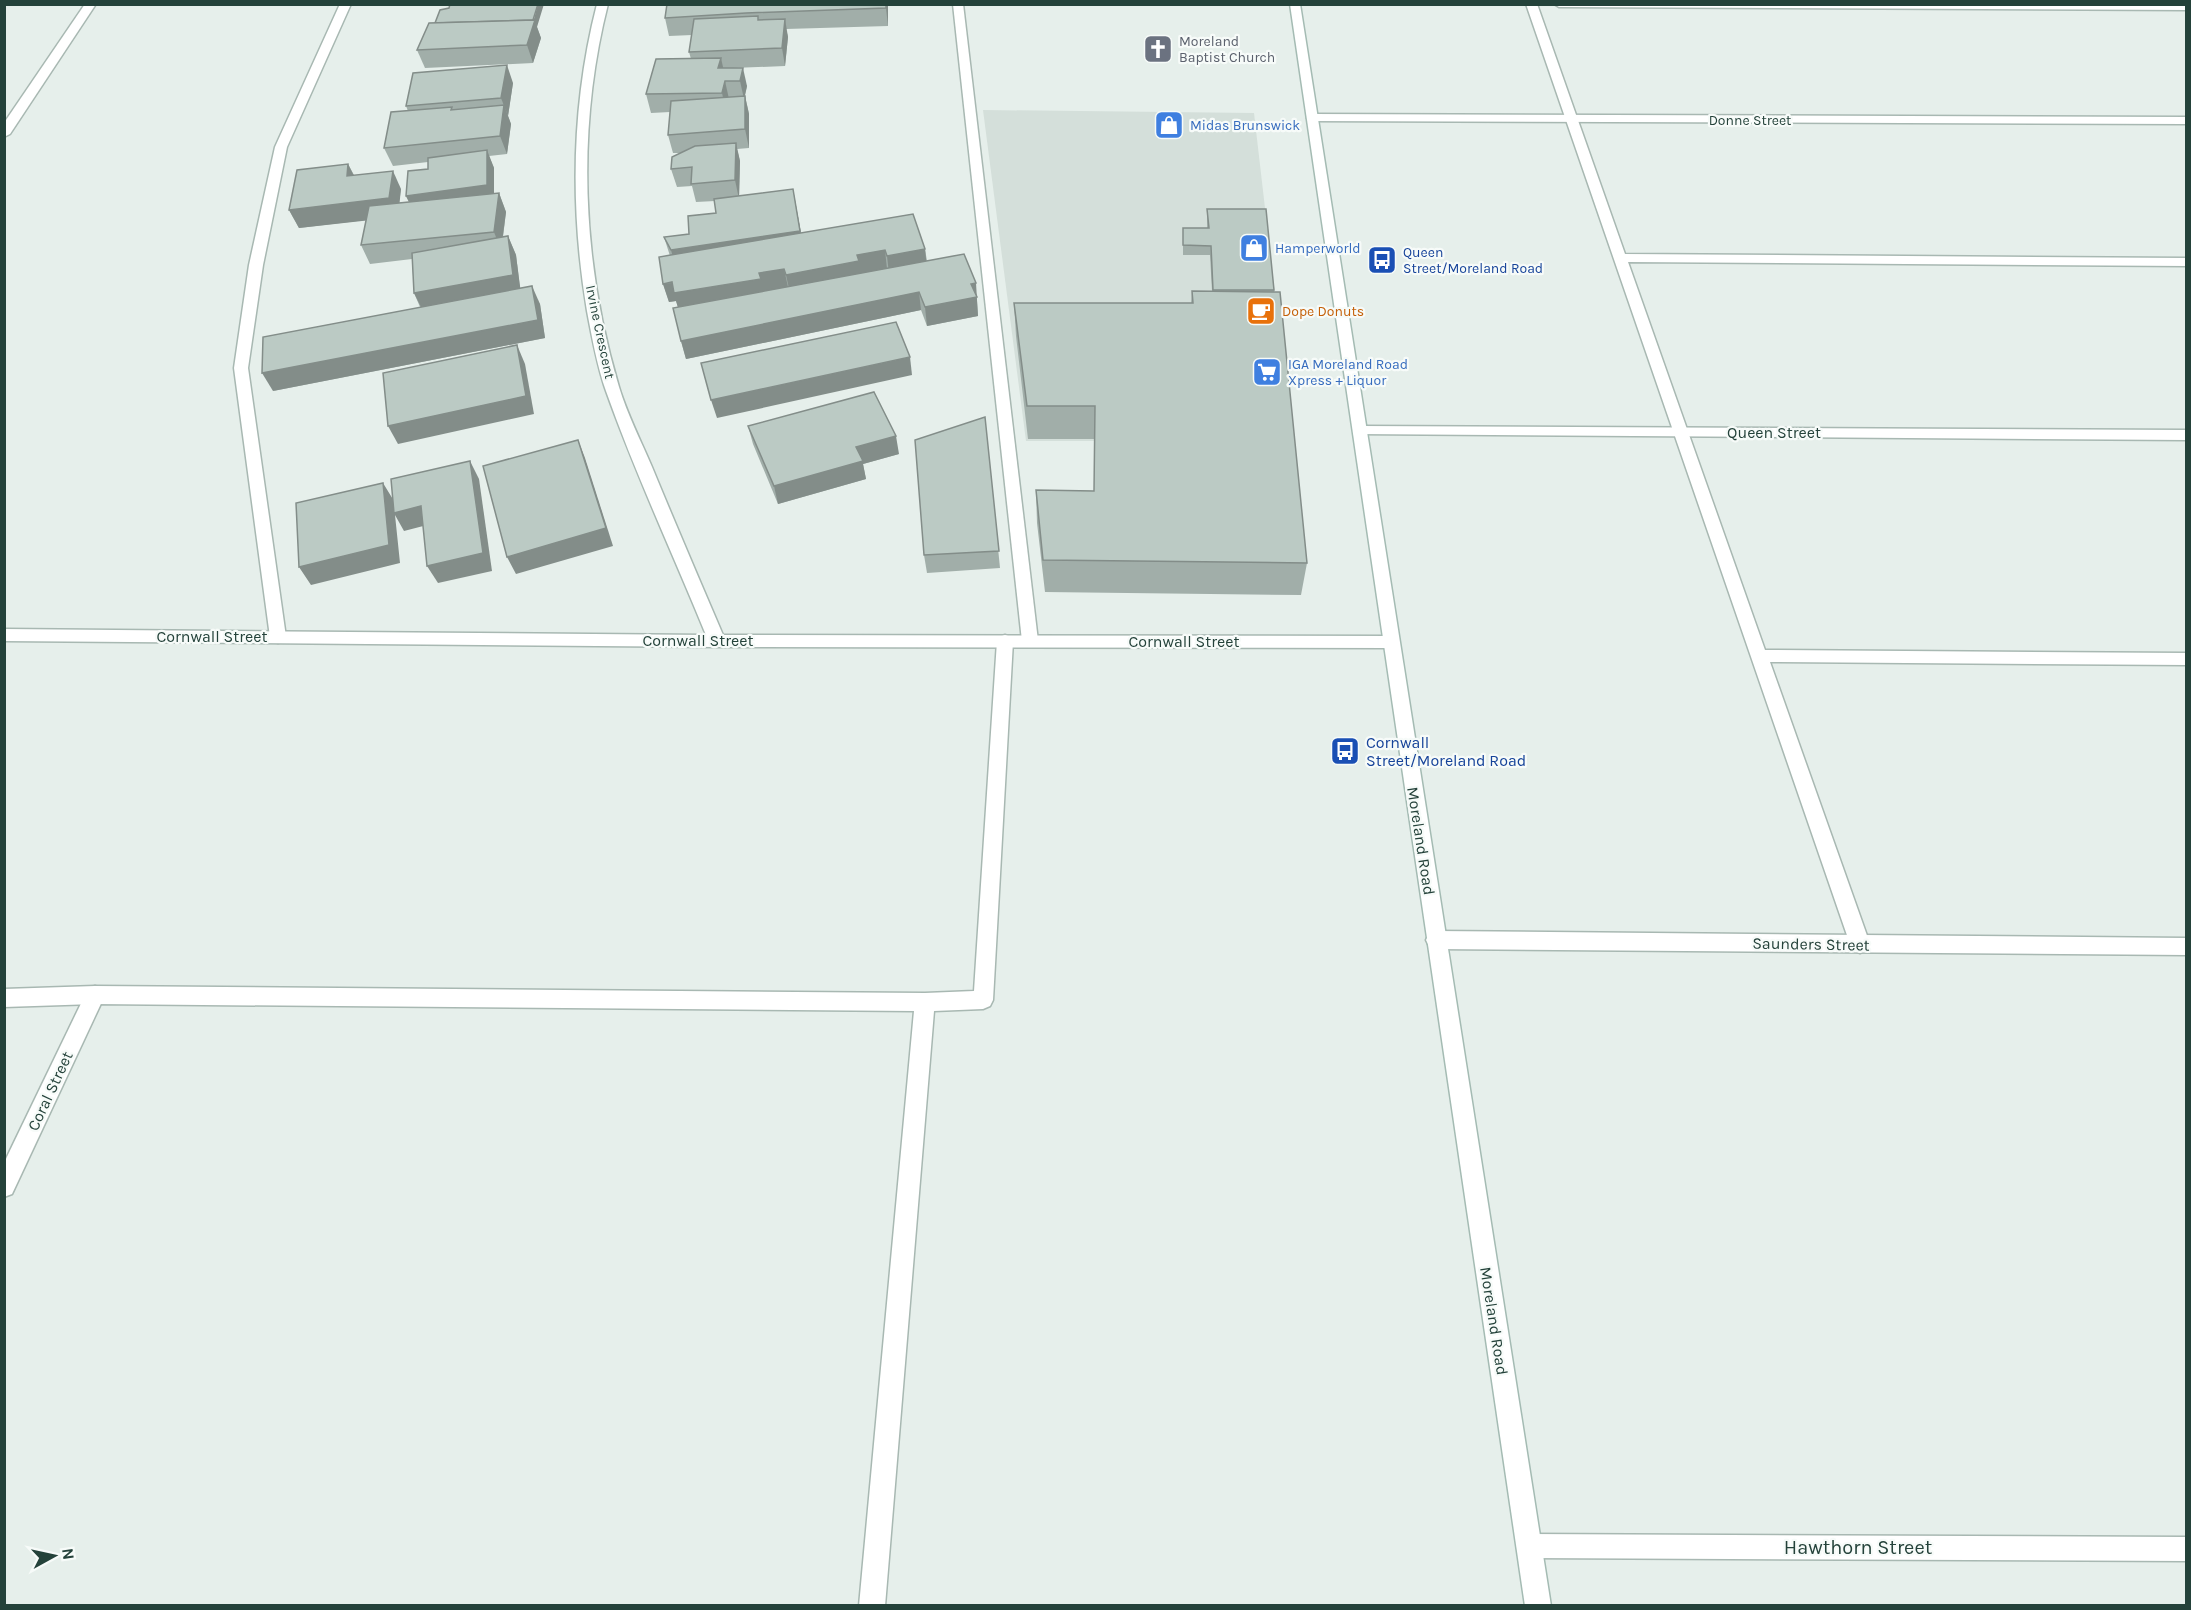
<svg xmlns="http://www.w3.org/2000/svg" width="2191" height="1610" viewBox="0 0 2191 1610" font-family="Karla,sans-serif">
  <style>
    .built { fill: #d4dfda }
    .lines { fill: none; stroke-linecap: round; stroke-linejoin: round }
    .service-casing { stroke: #a8b8b2; stroke-width: 3 }
    .minor-casing { stroke: #a8b8b2; stroke-width: 3 }
    .secondary-casing { stroke: #a4bbb3; stroke-width: 3 }
    .service { fill: #fff; fill-rule: evenodd }
    .minor { fill: #fff; fill-rule: evenodd }
    .secondary { fill: #fff; fill-rule: evenodd }
    .wall { fill: #a1aea9 }
    .shaded-wall { fill: #838d89 }
    .building { fill: #bbcac4; stroke: #838d89; stroke-width: 1.5 }
    .labels { text-anchor: middle; dominant-baseline: central; stroke-width: 4.5; stroke-linejoin: round; paint-order: stroke }
    .far-worship-label { font-size: 14px; fill: #5b616d; stroke: #f7fbf9; text-anchor: start }
    .far-street-label { font-size: 14px; fill: #24423a; stroke: #f7fbf9 }
    .far-shop-label { font-size: 14px; fill: #366cbe; stroke: #f7fbf9; text-anchor: start }
    .far-transit-label { font-size: 14px; fill: #164399; stroke: #f7fbf9; text-anchor: start }
    .far-food-label { font-size: 14px; fill: #c56008; stroke: #f7fbf9; text-anchor: start }
    .street-label { font-size: 16px; fill: #24423a; stroke: #f7fbf9 }
    .transit-label { font-size: 16px; fill: #164399; stroke: #f7fbf9; text-anchor: start }
    .near-street-label { font-size: 20px; fill: #24423a; stroke: #f7fbf9 }
  </style>
  <rect width="100%" height="100%" fill="#e6efeb"/>
  <polygon class="built" points="983,110 1254,113 1279,329 1289,441 1026,441"/>
  <g class="lines">
    <g class="service-casing">
      <g id="service">
        <polygon points="340,4 351,4 287,147 263,265 248,368 286,637 284,641 278,643 272,641 270,637 234,368 249,265 275,147"/>
        <polygon points="953,4 963,4 1038,641 1036,645 1030,647 1024,645 1022,641"/>
        <polygon points="1526,4 1537,4 1625,254 2186,258 2186,266 1628,262 1765,650 2186,653 2186,665 1770,662 1870,944 1867,950 1860,953 1853,950 1850,944"/>
        <polygon points="1554,4 2186,4 2186,10 1559,7"/>
        <polygon points="1005,635 1011,637 1013,641 993,1000 990,1006 983,1009 934,1011 885,1606 859,1606 914,1011 95,1004 4,1007 4,989 95,986 925,993 974,991 997,641 999,637"/>
      </g>
    </g>
    <g class="minor-casing">
      <g id="minor">
        <polygon points="85,4 96,4 10,134 4,137 4,123"/>
        <path d="M597,4H608C576,130 582,263 619,387C627,414 641,441 652,467C675,523 699,579 723,635L1391,636L1397,638L1399,642L1397,646L1391,648L717,647L4,641V629L706,635C673,554 635,473 606,391C597,366 592,337 587,311C570,209 571,105 597,4Z"/>
        <polygon points="1313,114 2186,117 2186,124 1309,121 1307,118"/>
        <polygon points="1361,426 2186,430 2186,440 1356,434 1354,431 1356,428"/>
        <polygon points="1436,931 2186,938 2186,955 1436,949 1429,946 1426,940 1429,934"/>
        <polygon points="95,986 102,989 105,995 12,1194 4,1197 4,1163 88,989"/>
        <polygon points="1529,1534 2186,1537 2186,1561 1529,1558 1520,1555 1517,1546 1520,1537"/>
      </g>
    </g>
    <g class="secondary-casing">
      <polygon id="secondary" points="1290,4 1300,4 1551,1606 1525,1606"/>
    </g>
    <use href="#service" class="service"/>
    <use href="#minor" class="minor"/>
    <use href="#secondary" class="secondary"/>
  </g>
  <g class="wall">
    <polygon points="667,4 888,4 888,26 786,29 788,37 785,66 733,68 747,86 745,96 749,114 749,148 737,149 740,161 739,196 793,189 801,233 925,249 927,261 977,301 978,316 927,326 921,310 686,359 681,341 678,307 676,301 669,302 663,284 670,256 664,237 689,234 716,213 715,201 696,202 692,186 677,187 671,169 681,153 673,153 668,135 670,112 651,113 646,94 691,59 689,52 692,35 669,36 665,18"/>
    <polygon points="537,27 541,38 533,63 425,68 417,50"/>
    <polygon points="513,83 508,116 511,124 507,154 489,156 494,168 494,194 499,193 506,212 503,237 508,236 516,255 520,288 540,304 545,338 273,391 420,307 414,293 412,259 370,264 361,245 366,220 299,228 289,210 348,164 354,175 401,189 399,203 409,202 406,196 428,169 428,162 393,166 384,148 408,111 406,106"/>
    <polygon points="1207,209 1274,290 1307,563 1301,595 1045,592 1037,523 1036,490 1094,491 1095,439 1028,439 1016,336 1014,303 1191,303 1192,291 1212,291 1210,255 1183,255 1183,228 1207,228"/>
    <polygon points="985,417 1000,568 927,573 924,555"/>
    <polygon points="748,426 899,454 863,464 866,479 778,504 753,444"/>
  </g>
  <g class="shaded-wall">
    <polygon points="538,4 544,4 537,27 541,38 533,63 527,45"/>
    <polygon points="886,4 888,4 888,26 886,8"/>
    <polygon points="785,19 788,37 785,66 782,48"/>
    <polygon points="721,58 725,76 718,68"/>
    <polygon points="507,65 513,83 508,116 501,98"/>
    <polygon points="743,68 747,86 744,99 740,81"/>
    <polygon points="725,81 729,99 726,111 722,93"/>
    <polygon points="745,96 749,114 749,148 745,129"/>
    <polygon points="504,105 511,124 507,154 500,136"/>
    <polygon points="736,143 740,161 739,199 735,180"/>
    <polygon points="487,150 494,168 494,204 415,214 406,196"/>
    <polygon points="348,164 357,182 347,176"/>
    <polygon points="393,171 401,189 398,217 299,228 289,210"/>
    <polygon points="793,189 804,250 676,268 671,250"/>
    <polygon points="499,193 506,212 501,250 494,232"/>
    <polygon points="508,236 516,255 521,294 423,311 414,293"/>
    <polygon points="925,249 927,268 889,274 887,256"/>
    <polygon points="885,250 887,269 790,293 786,275 857,255"/>
    <polygon points="784,269 788,287 679,311 676,301 669,302 663,284 759,273"/>
    <polygon points="976,283 978,316 927,326 925,307 971,284"/>
    <polygon points="532,286 540,304 545,338 273,391 262,373"/>
    <polygon points="919,292 921,310 686,359 681,341"/>
    <polygon points="517,345 525,364 534,414 398,444 388,426"/>
    <polygon points="910,357 912,375 717,418 711,400"/>
    <polygon points="896,436 899,454 863,464 866,479 778,504 774,486 856,447"/>
    <polygon points="578,440 585,458 613,546 516,574 507,557"/>
    <polygon points="470,461 479,479 492,571 438,583 427,566"/>
    <polygon points="383,483 394,501 421,506 431,524 404,531 395,515 400,563 311,585 299,567"/>
  </g>
  <g class="building">
    <polygon points="450,4 538,4 533,20 435,23 440,10 449,8"/>
    <polygon points="667,4 886,4 886,8 746,13 665,18"/>
    <polygon points="758,16 758,20 785,19 782,48 689,52 694,19"/>
    <polygon points="535,20 527,45 417,50 429,23"/>
    <polygon points="721,58 718,68 743,68 740,81 725,81 722,93 646,94 656,59"/>
    <polygon points="507,65 501,98 406,106 413,73"/>
    <polygon points="745,96 745,129 668,135 671,101"/>
    <polygon points="504,105 500,136 384,148 391,112 452,107 451,110"/>
    <polygon points="736,143 735,180 691,184 692,167 671,169 672,157 695,146"/>
    <polygon points="487,150 487,185 406,196 408,171 428,169 428,158"/>
    <polygon points="348,164 347,176 393,171 389,198 289,210 297,170"/>
    <polygon points="793,189 800,231 671,250 664,237 689,234 688,216 716,213 714,199"/>
    <polygon points="499,193 494,232 361,245 369,206"/>
    <polygon points="1207,209 1266,209 1274,290 1213,290 1211,246 1183,245 1183,228 1209,228"/>
    <polygon points="913,214 925,249 887,256 885,250 857,255 859,261 786,275 784,269 759,273 761,279 674,293 672,282 663,284 659,257"/>
    <polygon points="508,236 513,275 414,293 412,253"/>
    <polygon points="964,254 976,283 971,284 977,297 925,307 919,292 681,341 673,308"/>
    <polygon points="532,286 538,320 262,373 263,337"/>
    <polygon points="1192,291 1280,292 1307,563 1043,560 1036,490 1094,491 1095,406 1027,406 1014,303 1193,303"/>
    <polygon points="896,322 910,357 711,400 701,363"/>
    <polygon points="517,345 526,396 388,426 383,373"/>
    <polygon points="874,392 896,436 856,447 863,461 774,486 748,426"/>
    <polygon points="985,417 999,551 924,555 915,440"/>
    <polygon points="578,440 606,528 507,557 483,466"/>
    <polygon points="470,461 483,553 427,566 421,506 394,513 391,479"/>
    <polygon points="383,483 389,545 299,567 296,503"/>
  </g>
  <defs>
    <g id="church-square" transform="scale(1.5)"><rect x="-9" y="-9" width="18" height="18" rx="4" fill="#6b7280" stroke="#f7fbf9"/><path d="M-1.2-6h2.4v3.5h3.3v2.4h-3.3V6h-2.4V-.1h-3.3v-2.4h3.3Z" fill="#fff"/></g>
    <g id="shop-square" transform="scale(1.5)"><rect x="-9" y="-9" width="18" height="18" rx="4" fill="#3f7fe0" stroke="#f7fbf9"/><path d="M-5-2.5h2.3a2.7 3.5 0 0 1 5.4 0H5L5.5 6h-11ZM-1.5-2.5h3a1.5 2.3 0 0 0-3 0Z" fill="#fff"/></g>
    <g id="bus-square" transform="scale(1.5)"><rect x="-9" y="-9" width="18" height="18" rx="4" fill="#1a4fb4" stroke="#f7fbf9"/><path d="M-5-6H5V4H4V6H2V4H-2V6H-4V4H-5ZM-3.5-4V0h7V-4ZM-3.5 1.2v1.5H-2V1.2ZM2 1.2v1.5H3.5V1.2Z" fill="#fff"/></g>
    <g id="cafe-square" transform="scale(1.5)"><rect x="-9" y="-9" width="18" height="18" rx="4" fill="#e8710a" stroke="#f7fbf9"/><path d="M-5.5-4.5H6V0H3Q3 3.5 0 3.5H-2.5Q-5.5 3.5-5.5 0ZM3-3.2v2h1.7v-2ZM-6 4.5H4V6H-6Z" fill="#fff"/></g>
    <g id="supermarket-square" transform="scale(1.5)"><rect x="-9" y="-9" width="18" height="18" rx="4" fill="#3f7fe0" stroke="#f7fbf9"/><path d="M-6-5.5h2.5l.6 2H6L4.5 2H-2.5L-4.4-4H-6ZM-1.5 3.2a1.3 1.3 0 1 0 .1 0ZM3 3.2a1.3 1.3 0 1 0 .1 0Z" fill="#fff"/></g>
  </defs>
  <g fill-rule="evenodd">
    <use href="#church-square" x="1158" y="49"/>
    <use href="#shop-square" x="1169" y="125"/>
    <use href="#shop-square" x="1254" y="248"/>
    <use href="#bus-square" x="1382" y="260"/>
    <use href="#cafe-square" x="1261" y="311"/>
    <use href="#supermarket-square" x="1267" y="372"/>
    <use href="#bus-square" x="1345" y="751"/>
  </g>
  <g class="labels">
    <g class="far-worship-label">
      <text x="1179" y="41">Moreland<tspan x="1179" dy="16">Baptist Church</tspan></text>
    </g>
    <g class="far-street-label">
      <text x="1750" y="120">Donne Street</text>
      <text transform="translate(600 332) rotate(78)">Irvine Crescent</text>
    </g>
    <g class="far-shop-label">
      <text x="1190" y="125">Midas Brunswick</text>
      <text x="1275" y="248">Hamperworld</text>
      <text x="1288" y="364">IGA Moreland Road<tspan x="1288" dy="16">Xpress + Liquor</tspan></text>
    </g>
    <g class="far-transit-label">
      <text x="1403" y="252">Queen<tspan x="1403" dy="16">Street/Moreland Road</tspan></text>
    </g>
    <g class="far-food-label">
      <text x="1282" y="311">Dope Donuts</text>
    </g>
    <g class="street-label">
      <text x="1774" y="432">Queen Street</text>
      <text x="212" y="636">Cornwall Street</text>
      <text x="698" y="640">Cornwall Street</text>
      <text x="1184" y="641">Cornwall Street</text>
      <text transform="translate(1421 841) rotate(81)">Moreland Road</text>
      <text transform="translate(1811 944) rotate(1)">Saunders Street</text>
      <text transform="translate(50 1091) rotate(-65)">Coral Street</text>
      <text transform="translate(1494 1321) rotate(81)">Moreland Road</text>
    </g>
    <g class="transit-label">
      <text x="1366" y="742">Cornwall<tspan x="1366" dy="18">Street/Moreland Road</tspan></text>
    </g>
    <g class="near-street-label">
      <text x="1858" y="1547">Hawthorn Street</text>
    </g>
  </g>
  <rect width="2191" height="1610" fill="none" stroke="#24423a" stroke-width="12"/>
  <g transform="translate(54 1556) rotate(82)" stroke="#f7fbf9" stroke-width="4.5" paint-order="stroke">
  <path d="M0-4.5L10 22L0 15L-10 22Z" fill="#24423a"/>
  <text y="-9" font-size="16" font-weight="bold" text-anchor="middle" fill="#24423a">N</text>
  </g>
</svg>
